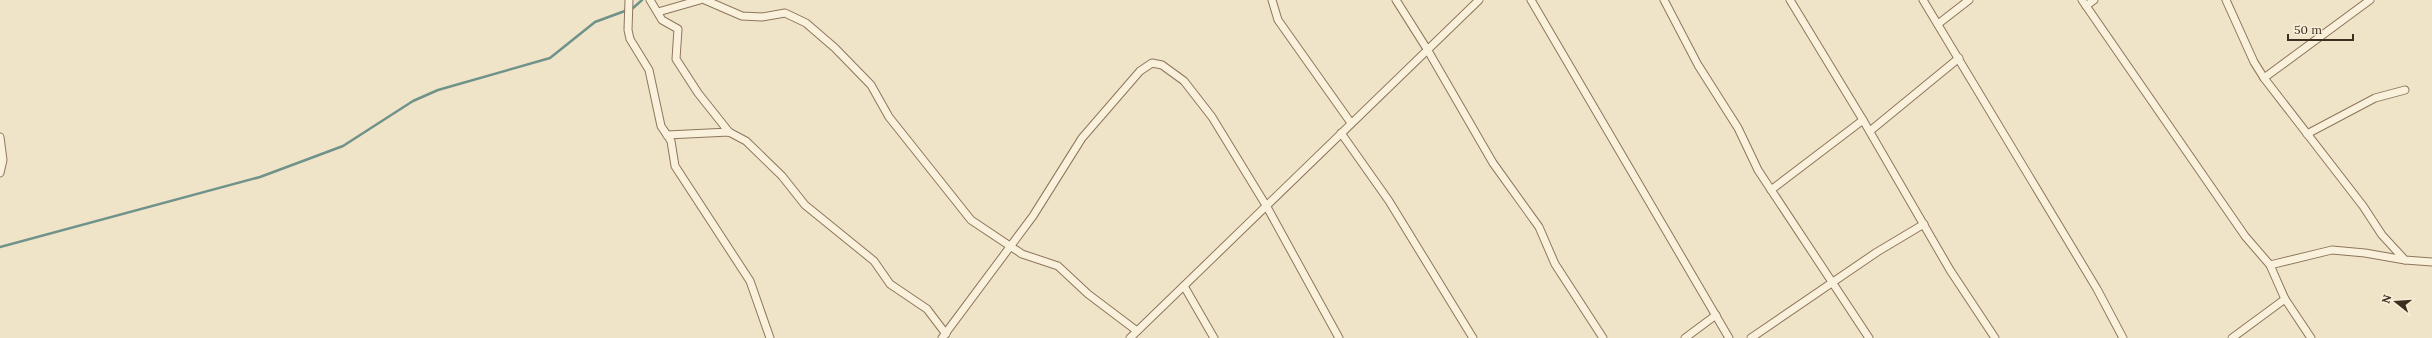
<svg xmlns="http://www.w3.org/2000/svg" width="2432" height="338" viewBox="0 0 2432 338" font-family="Lora,serif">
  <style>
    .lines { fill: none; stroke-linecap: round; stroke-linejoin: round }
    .stream { stroke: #6f938a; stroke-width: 2.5 }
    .street-casing { stroke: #8d765c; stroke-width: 9 }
    .street { stroke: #faf1dc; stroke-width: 7 }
  </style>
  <rect width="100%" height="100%" fill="#f0e4c8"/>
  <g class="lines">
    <polyline class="stream" points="0,247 260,177 343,146 413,101 438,90 550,58 595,22 633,8 642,0"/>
    <g class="street-casing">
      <g id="street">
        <polyline points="629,0 628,30 630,39 649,70 661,126 671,141 675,166 750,281 770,338"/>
        <polyline points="650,0 662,20 678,29 676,59 698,93 729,132"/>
        <polyline points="705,0 742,16 762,17 785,13 806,23 835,48 871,85 889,117 971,220 1022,254 1058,266 1088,294 1137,331"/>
        <polyline points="1272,0 1278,20 1351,123"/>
        <polyline points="1396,0 1427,49 1493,163 1539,227 1555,264 1603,338"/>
        <polyline points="1531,0 1729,338"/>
        <polyline points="1664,0 1698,65 1738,128 1758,170 1869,338"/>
        <polyline points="1790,0 1863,120 1950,270 1995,338"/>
        <polyline points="1923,0 2097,289 2123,338"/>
        <polyline points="2082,0 2245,236 2270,265 2332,250 2365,253 2405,260"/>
        <polyline points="2226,0 2254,62 2264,78 2363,206 2382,235 2405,260 2432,262"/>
        <polyline points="2086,6 2094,0"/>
        <polyline points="658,12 700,0"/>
        <polyline points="1938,24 1969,0"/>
        <polyline points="2264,78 2370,0"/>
        <polyline points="1870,131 1959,58"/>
        <polyline points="1341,133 1389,201 1473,338"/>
        <polyline points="2307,134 2375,98 2405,90"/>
        <polyline points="667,135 729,132 746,141 782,176 805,205 874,261 890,284 927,309 946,334"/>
        <polyline points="0,137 3,160 0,173"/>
        <polyline points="1771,190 1863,120"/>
        <polyline points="2270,265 2285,299 2311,338"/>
        <polyline points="1184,286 1214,338"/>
        <polyline points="942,338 1033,216 1082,138 1140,71 1152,63 1162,65 1184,81 1212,117 1267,207 1339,338"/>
        <polyline points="1130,338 1479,0"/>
        <polyline points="1685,338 1716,315"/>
        <polyline points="1751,338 1877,252 1924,224"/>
        <polyline points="2232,338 2285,299"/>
      </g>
    </g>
    <use href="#street" class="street"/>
  </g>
  <g transform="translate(2396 302) rotate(287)" stroke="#f7eed8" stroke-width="3" paint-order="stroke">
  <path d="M0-3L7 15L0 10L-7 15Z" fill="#3d2e20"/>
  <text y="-6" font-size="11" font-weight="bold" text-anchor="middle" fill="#3d2e20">N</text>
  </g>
  <path d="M2288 34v6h65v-6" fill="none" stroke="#3d2e20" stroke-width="2"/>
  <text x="2294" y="34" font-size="12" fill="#3d2e20" stroke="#f7eed8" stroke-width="3" paint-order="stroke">50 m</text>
</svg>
